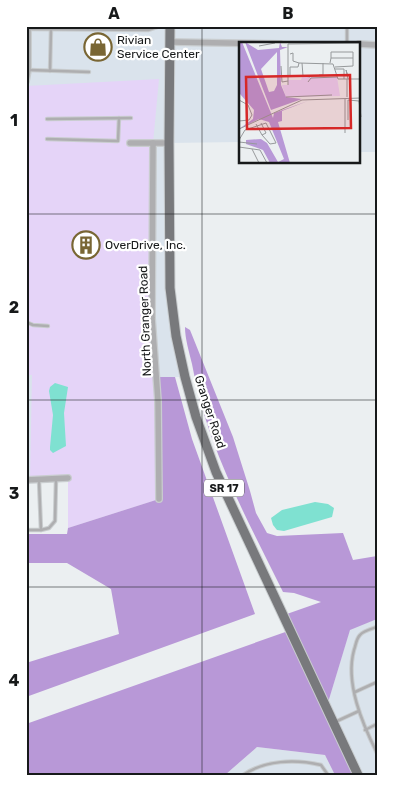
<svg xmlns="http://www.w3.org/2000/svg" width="403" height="801" viewBox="0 0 403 801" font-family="Rubik,sans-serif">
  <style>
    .built { fill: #dae3ec }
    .green { fill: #e5d4f8 }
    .forest { fill: #b898d7 }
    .water { fill: #7fe1d1 }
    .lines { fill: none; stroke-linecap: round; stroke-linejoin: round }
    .service-casing { stroke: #c9cdcf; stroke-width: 4.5 }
    .minor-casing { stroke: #c9cdcf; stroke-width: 8 }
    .primary-casing { stroke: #c9cdcf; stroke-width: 11 }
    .service { stroke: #aeaeb0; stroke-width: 2.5 }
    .minor { stroke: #aeaeb0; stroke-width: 5.5 }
    .primary { stroke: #78797c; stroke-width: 9 }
    .grid { fill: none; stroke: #17191a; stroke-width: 1; stroke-opacity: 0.55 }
    .labels { text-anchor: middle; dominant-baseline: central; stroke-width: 4.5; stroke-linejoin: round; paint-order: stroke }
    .shield { fill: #fff; stroke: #5d5e5f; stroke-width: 1 }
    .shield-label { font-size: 11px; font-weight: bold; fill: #17191a }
    .poi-label { font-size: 12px; fill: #17191a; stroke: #fff; text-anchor: start }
    .street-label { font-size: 12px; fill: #17191a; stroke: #fff }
    .inset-road { fill: none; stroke: #96999b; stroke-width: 1 }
    .view { fill: #d62828; fill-opacity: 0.15; stroke: #d62828; stroke-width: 2.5 }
    .inset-edge { fill: none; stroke: #17191a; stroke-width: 2.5 }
    .neatline { fill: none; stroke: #17191a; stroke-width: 2 }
    .grid-label { font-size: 16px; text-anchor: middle; font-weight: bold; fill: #17191a }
  </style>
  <rect width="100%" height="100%" fill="#ebeff1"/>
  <g class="built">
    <polygon points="26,26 377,26 377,152 359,152 359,44 240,44 240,142 169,143 170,288 185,377 157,377 68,528 68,478 26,480"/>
    <polygon points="377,619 377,775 358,775 327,706 350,629"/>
    <polygon points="257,747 325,755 335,775 225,775"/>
  </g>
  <polygon class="green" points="159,79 153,143 152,244 159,499 68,528 68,478 30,480 32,375 26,375 26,86"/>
  <g class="forest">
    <path d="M185,327L190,330L233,437L250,491L256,513L267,533L277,536L343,533L353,560L377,556V619L350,630L327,706L358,775H335L325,755L257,747L225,775H26V724L291,630L284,615L321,602L294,593L283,592C247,519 206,445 192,364C189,351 185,339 185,327Z"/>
    <polygon points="156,377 175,377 192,439 255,614 26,697 26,663 119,634 111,589 67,563 26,563 26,534 67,534 68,528 159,499"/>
  </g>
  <g class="water">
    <polygon points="55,383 68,387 64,413 66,446 53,453 50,450 50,447 53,415 49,391 50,387"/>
    <polygon points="315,502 328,504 334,508 332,517 284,531 277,530 273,525 271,518 282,510"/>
  </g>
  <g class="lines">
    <g class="service-casing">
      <g id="service">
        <polyline points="30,29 148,30 160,26 166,26"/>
        <polyline points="347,44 347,26"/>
        <polyline points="30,70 89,72"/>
        <polyline points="50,71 51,29"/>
        <polyline points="47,119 131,118"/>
        <polyline points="47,139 118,141 119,118"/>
        <polyline points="26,322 33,325 48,326"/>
        <polyline points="26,530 41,530 39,481"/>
        <polyline points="41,530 49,528 55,521 56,480"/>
        <path d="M377,627C371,629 363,631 360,635C356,639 356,645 354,650C345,683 362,723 377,753"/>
        <polyline points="355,692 377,682"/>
        <polyline points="335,722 359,711"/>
        <polyline points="365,730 377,724"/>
        <path d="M243,775C265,760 295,759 321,765L328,775"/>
      </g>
    </g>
    <g class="minor-casing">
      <g id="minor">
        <polyline points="170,42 280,44"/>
        <polyline points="359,44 377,45"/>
        <polyline points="26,81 28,70 28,26"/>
        <polyline points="130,143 169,143"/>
        <polyline points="153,143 152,318 158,401 159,499"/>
        <polyline points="26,480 68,478"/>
      </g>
    </g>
    <g class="primary-casing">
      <polyline id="primary" points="170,26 169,143 170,288 176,336 185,377 196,417 216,472 358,775"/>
    </g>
    <use href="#service" class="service"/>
    <use href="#minor" class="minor"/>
    <use href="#primary" class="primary"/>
  </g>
  <path class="grid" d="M202,26V775M26,214H377M26,400H377M26,587H377"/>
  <defs>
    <g id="shop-ring" transform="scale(1.4375)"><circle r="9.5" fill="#fff" stroke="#796634" stroke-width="1.5"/><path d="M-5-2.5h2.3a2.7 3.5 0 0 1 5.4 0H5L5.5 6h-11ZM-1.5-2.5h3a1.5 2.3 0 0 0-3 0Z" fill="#796634"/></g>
    <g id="building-ring" transform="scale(1.4375)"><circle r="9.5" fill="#fff" stroke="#796634" stroke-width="1.5"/><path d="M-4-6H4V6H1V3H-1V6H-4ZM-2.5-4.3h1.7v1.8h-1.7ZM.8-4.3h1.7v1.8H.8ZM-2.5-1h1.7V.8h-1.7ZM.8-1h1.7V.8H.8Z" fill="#796634"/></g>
  </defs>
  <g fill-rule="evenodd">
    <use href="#shop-ring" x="98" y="47"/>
    <use href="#building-ring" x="86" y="245"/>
  </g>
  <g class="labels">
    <rect class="shield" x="204" y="479.5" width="40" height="17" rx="4"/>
    <g class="shield-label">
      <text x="224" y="488">SR 17</text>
    </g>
    <g class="poi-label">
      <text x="117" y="40">Rivian<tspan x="117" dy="14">Service Center</tspan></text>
      <text x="105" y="245">OverDrive, Inc.</text>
    </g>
    <g class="street-label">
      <text transform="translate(145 321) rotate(-92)">North Granger Road</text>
      <text transform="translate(210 412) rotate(72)">Granger Road</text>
    </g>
  </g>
  <g transform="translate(239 42)">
    <rect width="121" height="121" fill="#ebeff1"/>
    <path d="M63,35H98L101,54L47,55L43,43H49V38H62Z" fill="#e5d4f8"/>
    <path d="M0,0H3L34,76L35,71L69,59L43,69V79L39,80L51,121H31L24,108L7,102V98L22,97L28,101L39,120L45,117L30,80L20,77L0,87L14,77L15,68L1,52ZM6,0L19,8L40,6L41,0L43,5H49L41,8L42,43L47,55L63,57L32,68ZM38,10V43L35,49L30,50L22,27Z" fill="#b898d7" fill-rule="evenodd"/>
    <path class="inset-road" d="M49,2L122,1M49,2V43M20,4L36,1M51,12L54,11V19L60,21L94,22L99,37H122M92,16V10H114V16M63,21L64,34L71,35M91,21L92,16H114V24L96,25M42,24L43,40L49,39M96,27H105V37M51,33V25H59L60,21M80,33H84V21M109,34L107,28L109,37M108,37V55M69,40L72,36L98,35M47,55L93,53M106,57V91M0,58L9,63L13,73L10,78L0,79M109,78V58L120,59L122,75M17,82L23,93L27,91L22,81M0,87L63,58L122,56M0,98L6,88L27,81L37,101L31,102L23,93M0,100L18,102M0,105L21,108L28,121M13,107L20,121"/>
    <path class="view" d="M111,33L112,86L8,87L7,35Z"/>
    <rect width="121" height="121" class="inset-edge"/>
  </g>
  <rect width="403" height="801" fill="none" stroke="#ffffff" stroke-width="55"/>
  <rect x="28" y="28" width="348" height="746" class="neatline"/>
  <g class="grid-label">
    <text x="114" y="19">A</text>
    <text x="288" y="19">B</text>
    <text x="14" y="126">1</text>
    <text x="14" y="313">2</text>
    <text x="14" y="499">3</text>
    <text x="14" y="686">4</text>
  </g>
</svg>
